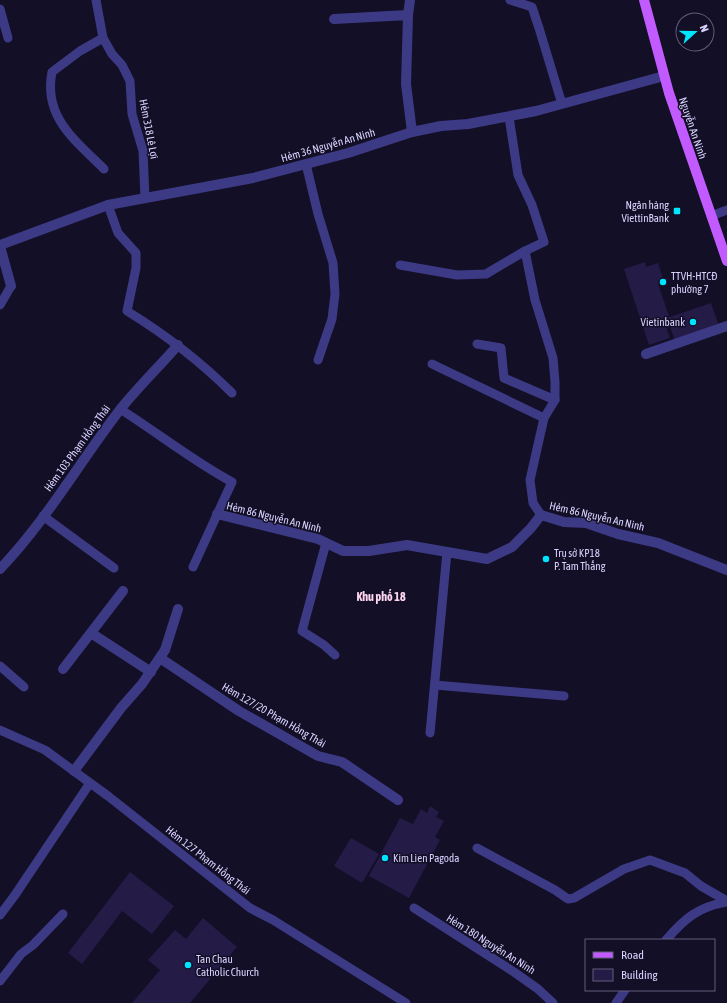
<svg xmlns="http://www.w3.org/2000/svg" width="727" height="1003" viewBox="0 0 727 1003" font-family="'Asap Condensed',sans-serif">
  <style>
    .building { fill: #241b47 }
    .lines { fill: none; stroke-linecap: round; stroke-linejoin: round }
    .service { stroke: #3d3a85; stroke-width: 9 }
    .minor { stroke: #3d3a85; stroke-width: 10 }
    .primary { stroke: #c25bff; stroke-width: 10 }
    .poi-dot { fill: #00e5ff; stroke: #130f26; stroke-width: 1.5 }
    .labels { text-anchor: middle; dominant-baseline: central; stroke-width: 3; stroke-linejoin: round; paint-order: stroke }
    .street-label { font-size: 11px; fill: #d9d4ff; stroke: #130f26 }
    .poi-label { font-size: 11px; fill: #d9d4ff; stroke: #130f26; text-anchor: start }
    .neighbourhood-label { font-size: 12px; font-weight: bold; fill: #ffd6f0; stroke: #130f26 }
  </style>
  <rect width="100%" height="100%" fill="#130f26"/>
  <g class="building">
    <polygon points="645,262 646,267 658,263 664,282 658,284 669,316 663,318 670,338 649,345 624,269"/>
    <polygon points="711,303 719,326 675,341 667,318"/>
    <polygon points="430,806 439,812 436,817 444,821 435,837 440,840 409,898 369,876 400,818 413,824 421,809 427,813"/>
    <polygon points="351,838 379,854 362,883 334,866"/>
    <polygon points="130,872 174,906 152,934 122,911 82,964 68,953"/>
    <polygon points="203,918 237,947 190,1003 132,1003 160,970 148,960 175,930 186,939"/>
  </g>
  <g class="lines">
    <g class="service">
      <polyline points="96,0 103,38 112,54 122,65 130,81 132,114 143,151 145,198"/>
      <polyline points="510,0 532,7 539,28 562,104"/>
      <polyline points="0,9 8,38"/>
      <path d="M103,38L80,51L52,72C43,117 75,140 104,169"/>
      <polyline points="509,117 518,175 532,205 544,242 525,251 535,300 553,358 555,382 555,400 544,418 530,480 533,503 541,515"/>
      <polyline points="306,164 318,214 333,263 335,294 332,319 318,360"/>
      <path d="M108,205L118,233L136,253V268L127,311C166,335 199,360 232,393"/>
      <polyline points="711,216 727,210"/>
      <polyline points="400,265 457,275 486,274 525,251"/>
      <polyline points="0,305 11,286"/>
      <polyline points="477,344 501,348 504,378 555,400"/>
      <polyline points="432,364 544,418"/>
      <path d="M120,409C158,433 193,461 232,482L193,567"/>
      <polyline points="43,516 114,568"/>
      <polyline points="326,543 302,631 324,645 335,655"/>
      <polyline points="0,666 24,687"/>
      <polyline points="435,685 564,696"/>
      <polyline points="0,730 45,750 108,796 250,908 273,920 406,1003"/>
      <polyline points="430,733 447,552"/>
      <polyline points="477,848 555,890 568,899 574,898 624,869 650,860 685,873 701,886 727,901"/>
      <polyline points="414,908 514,972 538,989 553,1003"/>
      <polyline points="0,915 15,895 90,783"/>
      <path d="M666,940C685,918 698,907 727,902"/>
      <polyline points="0,981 21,954 33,945 63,914"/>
      <polyline points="616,1003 625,990"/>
    </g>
    <g class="minor">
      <polyline points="408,15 410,0"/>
      <polyline points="334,19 408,15 406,84 412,132"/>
      <polyline points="0,245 108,205 253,178 348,153 412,132 441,126 468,124 536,111 664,76"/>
      <polyline points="0,246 11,286"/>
      <polyline points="646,354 727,326"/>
      <polyline points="217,514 318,539 343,551 369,551 407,545 487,559 512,547 531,528 541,515 564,522 586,523 618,534 658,543 727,570"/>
      <path d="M0,569C46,521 79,463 119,411C137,388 159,367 178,345"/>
      <polyline points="91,633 151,672"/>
      <polyline points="160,658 239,711 318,756 342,762 398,800"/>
      <polyline points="63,669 123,591"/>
      <polyline points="74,771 121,708 142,684 165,650 178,609"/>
    </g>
    <polyline class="primary" points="644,0 669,93 727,261"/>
  </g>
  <g class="poi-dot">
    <rect x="673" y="207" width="8" height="8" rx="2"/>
    <circle cx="663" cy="282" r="4"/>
    <circle cx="693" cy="322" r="4"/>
    <circle cx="546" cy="559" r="4"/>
    <circle cx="385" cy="858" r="4"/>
    <circle cx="188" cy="965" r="4"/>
  </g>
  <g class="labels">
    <g class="street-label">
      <text transform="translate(693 128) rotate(71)">Nguyễn An Ninh</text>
      <text transform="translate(149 129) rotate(79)">Hẻm 318 Lê Lợi</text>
      <text transform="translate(328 145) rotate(-16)">Hẻm 36 Nguyễn An Ninh</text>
      <text transform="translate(77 448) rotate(-54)">Hẻm 103 Phạm Hồng Thái</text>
      <text transform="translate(597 516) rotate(13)">Hẻm 86 Nguyễn An Ninh</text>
      <text transform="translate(274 517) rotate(14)">Hẻm 86 Nguyễn An Ninh</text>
      <text transform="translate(274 715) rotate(30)">Hẻm 127/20 Phạm Hồng Thái</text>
      <text transform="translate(208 860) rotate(38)">Hẻm 127 Phạm Hồng Thái</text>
      <text transform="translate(491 944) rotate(32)">Hẻm 180 Nguyễn An Ninh</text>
    </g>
    <g class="poi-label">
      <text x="669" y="205" text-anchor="end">Ngân hàng<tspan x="669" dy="13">ViettinBank</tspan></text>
      <text x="671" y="276">TTVH-HTCĐ<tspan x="671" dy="13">phường 7</tspan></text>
      <text x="685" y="322" text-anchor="end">Vietinbank</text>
      <text x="554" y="553">Trụ sở KP18<tspan x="554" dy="13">P. Tam Thắng</tspan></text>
      <text x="393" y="858">Kim Lien Pagoda</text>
      <text x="196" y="959">Tan Chau<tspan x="196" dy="13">Catholic Church</tspan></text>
    </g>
    <g class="neighbourhood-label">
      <text x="381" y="597">Khu phố 18</text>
    </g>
  </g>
  <rect x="585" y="939" width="130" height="52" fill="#130f26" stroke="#625e7d"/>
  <rect x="593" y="952" width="20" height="6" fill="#c25bff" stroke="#625e7d"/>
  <text x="621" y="959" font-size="12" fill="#d9d4ff">Road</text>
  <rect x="593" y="969" width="20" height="12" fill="#241b47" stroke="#625e7d"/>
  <text x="621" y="979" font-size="12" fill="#d9d4ff">Building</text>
  <g transform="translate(695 32) rotate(69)"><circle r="19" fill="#130f26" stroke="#625e7d"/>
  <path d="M0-3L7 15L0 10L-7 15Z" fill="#00e5ff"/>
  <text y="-6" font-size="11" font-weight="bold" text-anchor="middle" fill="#d9d4ff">N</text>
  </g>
</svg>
